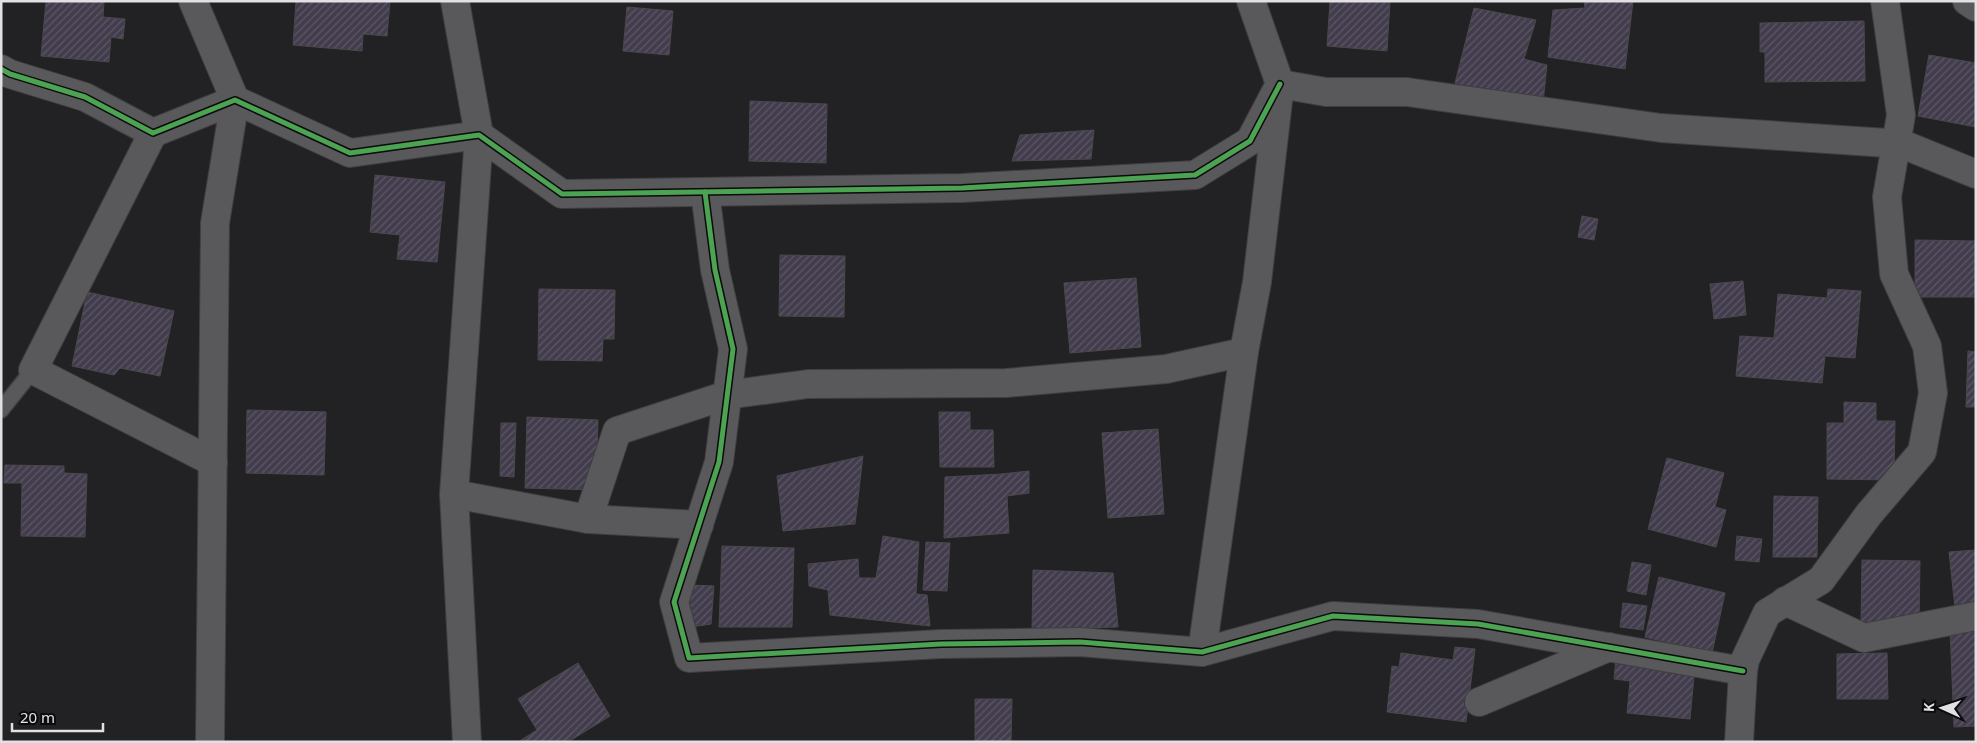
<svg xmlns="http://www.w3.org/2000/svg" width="1977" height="743" viewBox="0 0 1977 743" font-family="'Noto Sans',sans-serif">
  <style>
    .building { fill: url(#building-hatch); stroke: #49494a }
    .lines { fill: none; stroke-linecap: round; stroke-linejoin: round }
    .service-casing { stroke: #3f3e40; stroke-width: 18 }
    .minor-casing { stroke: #3f3e40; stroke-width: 30 }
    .service { stroke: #59585a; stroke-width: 15 }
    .minor { stroke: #59585a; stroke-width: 28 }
    .cycleway-casing { stroke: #0b0a0c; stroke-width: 8 }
    .cycleway { stroke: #4ca352; stroke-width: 5 }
  </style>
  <defs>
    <pattern id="building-hatch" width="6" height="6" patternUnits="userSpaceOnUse" patternTransform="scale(1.25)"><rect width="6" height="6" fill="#423c4d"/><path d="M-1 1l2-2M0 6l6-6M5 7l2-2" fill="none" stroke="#5d5866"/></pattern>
  </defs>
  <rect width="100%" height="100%" fill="#222124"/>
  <g class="building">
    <polygon points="46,1 104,1 103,17 125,19 123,39 111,37 109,62 41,56"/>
    <polygon points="296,1 390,1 387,36 363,34 362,51 293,45"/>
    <polygon points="1330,1 1390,1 1387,51 1327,46"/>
    <polygon points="1584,1 1633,1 1625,69 1548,57 1553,10 1585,8"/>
    <polygon points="627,7 673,11 669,55 623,51"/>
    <polygon points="1474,8 1536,20 1524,59 1547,65 1543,103 1455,83"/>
    <polygon points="1864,21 1865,81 1765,82 1765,52 1760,52 1760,23"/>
    <polygon points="1929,55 1976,63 1976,127 1918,116"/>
    <polygon points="750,101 827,104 826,163 749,161"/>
    <polygon points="1094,130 1091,159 1012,161 1020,135"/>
    <polygon points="375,175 445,182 437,262 397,259 400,235 370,232"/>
    <polygon points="1582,216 1598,219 1594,240 1578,237"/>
    <polygon points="1915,240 1976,241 1976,297 1915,297"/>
    <polygon points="780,255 845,256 844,317 779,316"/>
    <polygon points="1136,278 1141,347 1070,353 1064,283"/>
    <polygon points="1743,281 1746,315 1714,319 1710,284"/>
    <polygon points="539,289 615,290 614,339 603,339 602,361 538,360"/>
    <polygon points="1828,289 1861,291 1855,358 1825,356 1822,383 1736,376 1740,336 1774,338 1778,294 1827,298"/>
    <polygon points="87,292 174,311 160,376 120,368 114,375 72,366"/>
    <polygon points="1968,351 1976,352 1976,407 1966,407"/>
    <polygon points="1844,402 1876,403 1876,421 1895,421 1894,480 1827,479 1827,423 1844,423"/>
    <polygon points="247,410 326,412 324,475 246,473"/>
    <polygon points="939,412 970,412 970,430 993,430 994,467 940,467"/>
    <polygon points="527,417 598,420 596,490 525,488"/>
    <polygon points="501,423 516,423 514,477 500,476"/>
    <polygon points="1158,429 1164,514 1108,518 1102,433"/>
    <polygon points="863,456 855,524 783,531 777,476"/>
    <polygon points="1667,458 1724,473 1715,507 1726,510 1716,547 1648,529"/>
    <polygon points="5,465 64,466 64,473 87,474 85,537 21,536 22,483 4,483"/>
    <polygon points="1029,471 1029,493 1007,496 1009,533 944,538 945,477 1001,474"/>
    <polygon points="1774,496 1818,497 1817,557 1773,557"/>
    <polygon points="883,536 919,542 916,594 927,595 930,626 830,615 828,590 809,586 808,564 858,559 859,578 876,578"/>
    <polygon points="1737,536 1762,539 1759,562 1735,560"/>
    <polygon points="926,542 950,543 947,591 923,590"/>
    <polygon points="722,546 794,548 792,627 719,627"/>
    <polygon points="1976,550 1976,606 1955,608 1949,552"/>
    <polygon points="1862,560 1920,561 1919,624 1861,623"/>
    <polygon points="1632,562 1651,565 1646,595 1627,591"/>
    <polygon points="1033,570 1113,573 1118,627 1032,629"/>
    <polygon points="1659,577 1725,593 1712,653 1645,637"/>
    <polygon points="689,585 714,586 711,624 691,627"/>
    <polygon points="1623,603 1647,606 1643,630 1620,627"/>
    <polygon points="1976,628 1976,726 1954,727 1950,629"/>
    <polygon points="1455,647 1475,649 1466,722 1387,712 1392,666 1399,667 1401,653 1453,660"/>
    <polygon points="1887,653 1888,699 1837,699 1837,654"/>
    <polygon points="1616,658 1695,666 1690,719 1627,713 1630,681 1614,679"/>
    <polygon points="578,663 610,716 568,742 518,742 537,730 518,699"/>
    <polygon points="975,699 1012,699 1011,742 975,742"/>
  </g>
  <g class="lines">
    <g class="service-casing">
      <polyline id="service" points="1,410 33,370"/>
    </g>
    <g class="minor-casing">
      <g id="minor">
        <polyline points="193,1 235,100 215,223 210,742"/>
        <polyline points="455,1 479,135 454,494 467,742"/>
        <polyline points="1967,1 1976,7"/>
        <polyline points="1,69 10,74 85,97 153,133 235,100 350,153 479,135 562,194 962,188 1195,175 1250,141 1280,84"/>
        <polyline points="1280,84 1326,92 1407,92 1661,128 1902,144 1976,174"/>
        <polyline points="153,133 33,370 213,462"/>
        <polyline points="705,192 715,270 733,349 719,462 674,602 689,658 941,644 1080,642 1202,652 1333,616 1478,624 1743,671"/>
        <polyline points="454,494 588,519 699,525"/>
        <polyline points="588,519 617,431 727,395 808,384 1006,383 1166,369 1244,352"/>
        <polyline points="1785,601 1864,638 1976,616"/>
        <polyline points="1202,652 1244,352 1257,282 1280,84 1251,1"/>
        <polyline points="1479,702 1609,647"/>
        <polyline points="1739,742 1743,671 1745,660 1767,613 1821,580 1869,514 1922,452 1933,393 1927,346 1894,274 1887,197 1901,115 1885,1"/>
      </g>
    </g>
    <use href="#service" class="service"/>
    <use href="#minor" class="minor"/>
    <g class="cycleway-casing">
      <g id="cycleway">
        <polyline points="1,69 10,74 85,97 153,133 235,100 350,153 479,135 562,194 962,188 1195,175 1250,141 1280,84"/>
        <polyline points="705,192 715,270 733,349 719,462 674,602 689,658 941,644 1080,642 1202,652 1333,616 1478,624 1743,671"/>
      </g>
    </g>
    <use href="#cycleway" class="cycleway"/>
  </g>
  <rect width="1977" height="743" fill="none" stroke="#e1e0e3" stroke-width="5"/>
  <g transform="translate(1942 708) rotate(273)" stroke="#0b0a0c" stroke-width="4" paint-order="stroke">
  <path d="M0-4L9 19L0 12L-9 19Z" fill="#e1e0e3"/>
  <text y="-8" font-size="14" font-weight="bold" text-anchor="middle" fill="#e1e0e3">K</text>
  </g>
  <path d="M12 723v8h91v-8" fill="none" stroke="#e1e0e3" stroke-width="2.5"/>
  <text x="20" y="723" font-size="15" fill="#e1e0e3" stroke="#0b0a0c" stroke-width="4" paint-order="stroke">20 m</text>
</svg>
